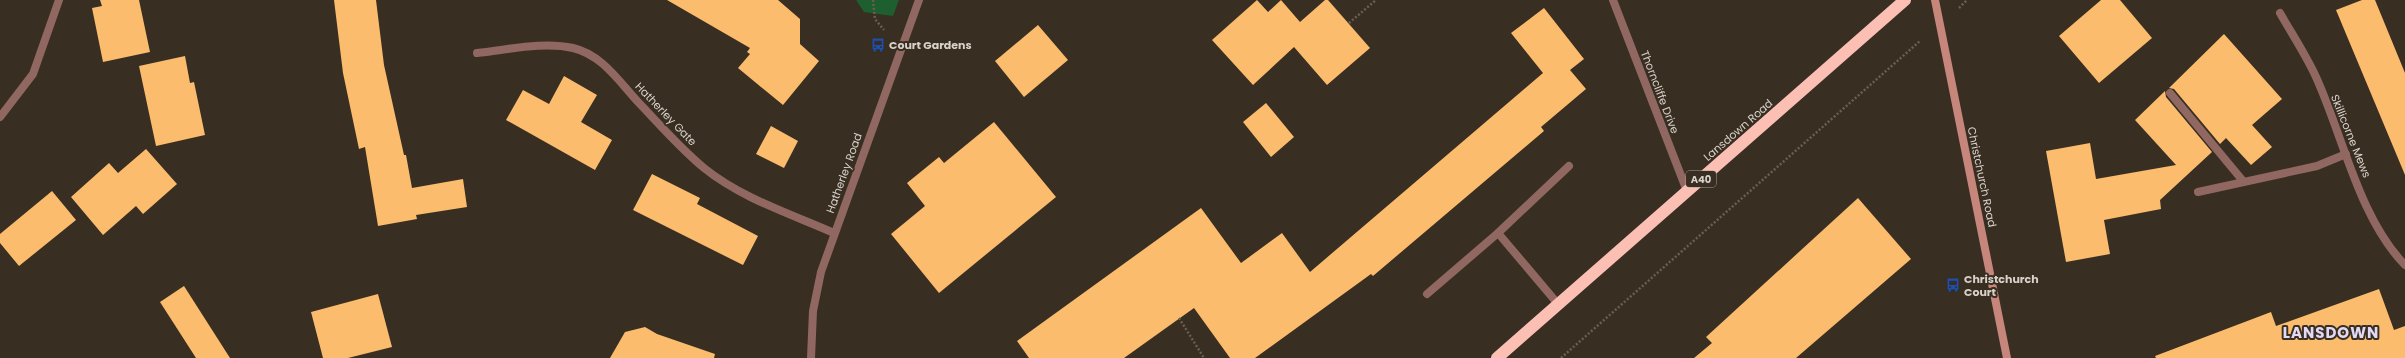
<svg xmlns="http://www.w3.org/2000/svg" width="2405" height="358" viewBox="0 0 2405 358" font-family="Poppins,sans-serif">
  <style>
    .green { fill: #1e5f2f }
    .building { fill: #fbbc6d }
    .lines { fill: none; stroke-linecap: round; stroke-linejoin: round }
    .path { stroke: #695f54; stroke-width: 2.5; stroke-dasharray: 2 2; stroke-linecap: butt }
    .lane { stroke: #916861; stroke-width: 8 }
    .street { stroke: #916861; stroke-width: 8 }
    .secondary { stroke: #c7867b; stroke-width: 8 }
    .highway { stroke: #fcbfb4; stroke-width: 12 }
    .labels { text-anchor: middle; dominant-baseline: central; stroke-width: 4; stroke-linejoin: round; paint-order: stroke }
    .shield { fill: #392e22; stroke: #a9a198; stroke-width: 1 }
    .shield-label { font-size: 10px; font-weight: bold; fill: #d9d2ca }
    .poi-label { font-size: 11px; font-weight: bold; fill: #d9d2ca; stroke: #392e22; text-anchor: start }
    .street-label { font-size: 11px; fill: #d9d2ca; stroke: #392e22 }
    .district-label { font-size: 15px; font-weight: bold; letter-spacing: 1px; fill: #e2d9f5; stroke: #392e22 }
  </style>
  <rect width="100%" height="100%" fill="#392e22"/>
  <polygon class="green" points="856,0 899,0 893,16 864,12"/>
  <g class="building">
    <polygon points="100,0 139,0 150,52 103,62 92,8 102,6"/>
    <polygon points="334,0 376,0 384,65 404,155 406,155 412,188 463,179 467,207 416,215 417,219 378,226 365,147 359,149 343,73"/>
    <polygon points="667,0 778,0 800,19 800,44 819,61 783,105 738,68 750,54 747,52 750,48"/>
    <polygon points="1257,0 1268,12 1281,0 1300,22 1325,0 1328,0 1370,48 1327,85 1294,47 1253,85 1212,40"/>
    <polygon points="2101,0 2120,0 2152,38 2099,83 2059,36"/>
    <polygon points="2362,0 2375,0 2405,73 2405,175 2336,10"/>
    <polygon points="1544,8 1584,59 1570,70 1586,89 1541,127 1544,131 1373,276 1371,274 1255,358 1230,358 1194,308 1124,358 1029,358 1017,341 1201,208 1241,263 1282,233 1310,272 1543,73 1511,33"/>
    <polygon points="1038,25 1068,60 1024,97 995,61"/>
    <polygon points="2224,34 2282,99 2252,125 2272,147 2251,165 2226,138 2220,144 2174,89 2169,88"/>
    <polygon points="185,56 190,83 194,82 205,135 156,146 139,66"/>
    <polygon points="564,76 597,95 581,122 612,140 595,170 506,120 523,90 549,104"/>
    <polygon points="2165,91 2166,97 2212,152 2160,200 2161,209 2104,220 2110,254 2066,262 2046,151 2090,143 2096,179 2176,165 2135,120"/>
    <polygon points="1266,103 1294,137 1271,157 1243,122"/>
    <polygon points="994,122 1056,197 939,293 891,234 925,206 907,183 939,157 944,163"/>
    <polygon points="771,126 798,141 784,168 756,154"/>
    <polygon points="146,149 177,184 143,214 136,206 103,235 71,197 109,163 118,173"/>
    <polygon points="652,174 700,198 697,204 758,236 743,265 633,210"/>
    <polygon points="52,191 76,220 19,266 0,243 0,234"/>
    <polygon points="1858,198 1911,259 1796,358 1694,358 1712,343 1706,337"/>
    <polygon points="184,286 230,358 196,358 160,302"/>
    <polygon points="2379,289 2394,330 2405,326 2405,358 2156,358 2155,356 2271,312 2276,326"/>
    <polygon points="378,294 392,347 348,358 323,358 311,312"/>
    <polygon points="645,327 657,334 715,354 714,358 610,358 625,332"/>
  </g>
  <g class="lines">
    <g class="path">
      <polyline points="873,0 875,19 884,30"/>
      <polyline points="1959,8 1967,0"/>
      <polyline points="1349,23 1376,0"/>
      <polyline points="1179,318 1204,358"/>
      <polyline points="1561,358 1920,41"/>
    </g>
    <g class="lane">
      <polyline points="2170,93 2243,181"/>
      <polyline points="2198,192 2317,166 2346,154"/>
      <polyline points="1498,233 1558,304"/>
      <polyline points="1427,294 1498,233 1569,166"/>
    </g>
    <g class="street">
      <polyline points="1613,0 1687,191"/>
      <path d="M2280,13C2292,34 2306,55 2316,77C2343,136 2359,218 2405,265"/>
      <path d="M477,53C507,50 543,41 573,48C603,55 620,83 640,104C660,125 681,149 704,168C741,198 791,214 834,233"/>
      <polyline points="0,117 33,74 59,0"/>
      <polyline points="811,358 813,311 821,272 919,0"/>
    </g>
    <polyline class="secondary" points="1935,0 2007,358"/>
    <polyline class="highway" points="1497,358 1905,0"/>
  </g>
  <defs>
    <g id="bus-bare" transform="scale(1.08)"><path d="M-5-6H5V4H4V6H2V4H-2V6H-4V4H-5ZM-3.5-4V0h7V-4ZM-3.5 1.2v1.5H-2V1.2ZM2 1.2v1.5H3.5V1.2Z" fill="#1a4fb4" stroke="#392e22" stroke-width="2.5" paint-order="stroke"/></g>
  </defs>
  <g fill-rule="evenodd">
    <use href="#bus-bare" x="878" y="45"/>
    <use href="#bus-bare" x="1953" y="285"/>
  </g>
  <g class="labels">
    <rect class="shield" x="1686" y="171" width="30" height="16" rx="3"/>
    <g class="shield-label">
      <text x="1701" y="179">A40</text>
    </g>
    <g class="poi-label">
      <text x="889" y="45">Court Gardens</text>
      <text x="1964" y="279">Christchurch<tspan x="1964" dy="13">Court</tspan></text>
    </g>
    <g class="street-label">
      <text transform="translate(1660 92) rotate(69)">Thorncliffe Drive</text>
      <text transform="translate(666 114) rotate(46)">Hatherley Gate</text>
      <text transform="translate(1738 130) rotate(-41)">Lansdown Road</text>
      <text transform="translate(2351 136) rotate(68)">Skillicorne Mews</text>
      <text transform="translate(844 173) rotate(-70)">Hatherley Road</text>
      <text transform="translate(1982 177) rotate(78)">Christchurch Road</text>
    </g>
    <g class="district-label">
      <text x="2331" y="332">LANSDOWN</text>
    </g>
  </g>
</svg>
